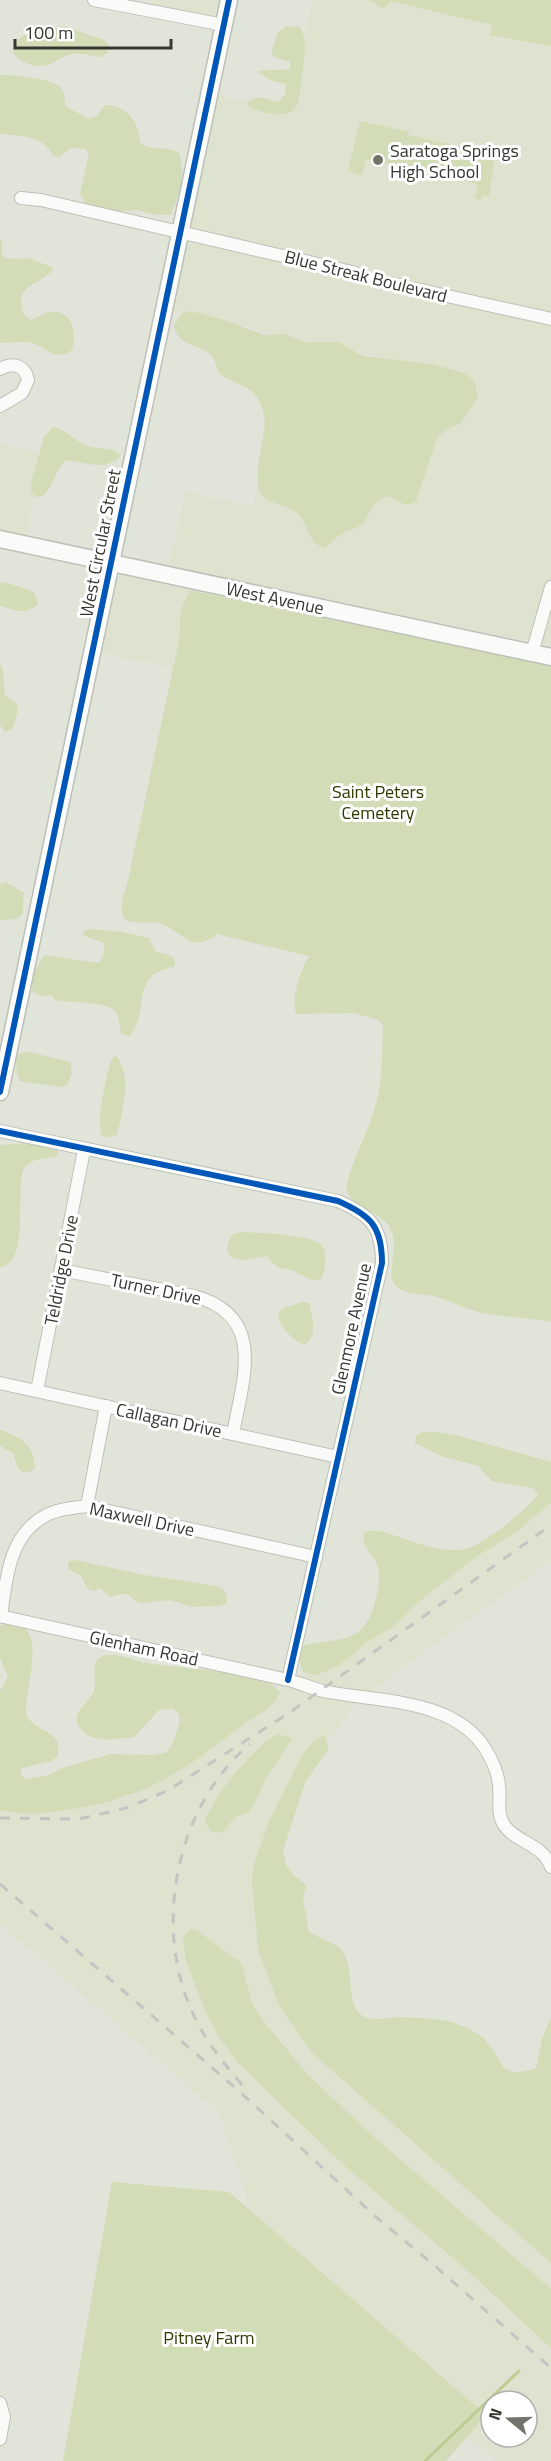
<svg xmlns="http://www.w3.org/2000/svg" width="551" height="2461" viewBox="0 0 551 2461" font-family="'Titillium Web',sans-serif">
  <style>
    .built { fill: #dde3ce; fill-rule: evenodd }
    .green { fill: #d2dcb6 }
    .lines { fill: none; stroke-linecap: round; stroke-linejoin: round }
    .stream { stroke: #becc94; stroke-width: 3 }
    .street-casing { stroke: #bdc0b7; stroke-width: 14 }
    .secondary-casing { stroke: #bdc0b7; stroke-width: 19 }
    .street { stroke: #fafbf9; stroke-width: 12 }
    .secondary { stroke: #fafbf9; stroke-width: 16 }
    .rail { stroke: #c4c5c2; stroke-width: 3; stroke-dasharray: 10 10; stroke-linecap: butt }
    .cycleway-casing { stroke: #fff; stroke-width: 10 }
    .cycleway { stroke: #0057b8; stroke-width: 6 }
    .poi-dot { fill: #71746b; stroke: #fff; stroke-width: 2 }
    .labels { text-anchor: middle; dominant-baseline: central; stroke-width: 6; stroke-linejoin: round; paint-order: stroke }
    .poi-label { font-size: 18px; fill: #353830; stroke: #fff; text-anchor: start }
    .street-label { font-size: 18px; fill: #353830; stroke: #fff }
    .park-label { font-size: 18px; fill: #2f3a00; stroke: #fff }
  </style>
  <rect width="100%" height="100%" fill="#e1e4d9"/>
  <g class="built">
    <polygon points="153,0 223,0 217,14 208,18 151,7"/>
    <polygon points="313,0 551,0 551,646 169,566 186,492 253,506 266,448 407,362 171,311 218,95 289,110"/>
    <polygon points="0,444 42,453 26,535 0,529"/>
    <polygon points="123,575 189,590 173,668 100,653 114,583"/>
    <path d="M551,1498V1560L383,1681L353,1706L296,1785L265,1900L294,2003L551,2236V2461H497L269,2265L219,2112L0,1923V1805L82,1807L133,1795L345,1646ZM491,2401H527V2437H491Z"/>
  </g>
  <g class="green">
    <polygon points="369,0 551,0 551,46 490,35 492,25 391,1 384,9"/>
    <path d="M64,26L104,40L109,45L107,53L100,57C92,56 81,52 72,54C62,56 53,65 42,66C21,67 0,49 23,36C36,31 51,31 64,26Z"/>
    <path d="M286,26L300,27C308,40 304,59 302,73C301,82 301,93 298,102C291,123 261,113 248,105V102C257,94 267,99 278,102L285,94L286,84L269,80L258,71L290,69V62L276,58L271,53L278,33Z"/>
    <path d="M0,75C13,75 52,78 61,88C65,93 64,101 66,107L90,119L97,116L105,105C127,104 139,123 140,143C153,152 166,145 179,153C186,174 179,195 171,215H157L136,210L115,212L87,205L80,194L89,154L85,149L71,148L59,157L53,156C44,135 20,136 0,134Z"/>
    <polygon points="360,121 409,132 408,135 495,154 489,196 483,195 481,200 475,198 478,184 366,159 362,175 348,171"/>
    <path d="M0,238L2,240V255L8,259L29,258L54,268C43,284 19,284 21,304C22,312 24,316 31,320C37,317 43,314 49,312C73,308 77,334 72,350C53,363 47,346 29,342C20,341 9,343 0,343Z"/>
    <path d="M190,311L224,320L264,335L285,334L304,342H339L363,356L432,364L464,373L475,382L478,397L461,423L447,429L437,438L416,501C400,511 399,494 385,497C371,500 370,518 361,525C357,528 351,529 347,531C339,535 331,542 324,548C309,543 309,527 300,516C291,503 263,506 259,489C251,457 280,419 252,392C244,384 234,383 224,377C215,372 218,361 210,354C198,344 175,345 174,324L183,313Z"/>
    <path d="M53,427C67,429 76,443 90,447C102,450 113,446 121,456C107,471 85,463 67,460C55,468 54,486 43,496L36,497L31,491V484L44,437Z"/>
    <path d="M0,582L11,584L34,592L38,604C24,616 17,610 0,606Z"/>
    <path d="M190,590L551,666V1322C528,1318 505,1317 482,1313C465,1309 451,1301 434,1296C423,1294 402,1295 395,1285C385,1272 401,1244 389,1226C378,1209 351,1210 346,1187C353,1158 368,1133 376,1104C383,1078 382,1051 383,1025L378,1020L354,1013L296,1014C291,996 300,972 309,956L216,934C213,939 210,939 205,941C187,948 178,929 162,924C150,920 137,925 125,920C119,908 122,898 127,885L179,640L181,610Z"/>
    <polygon points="0,663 3,672 5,696 17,704 17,715 12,729 5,732 0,725"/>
    <polygon points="6,882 24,893 22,915 16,919 0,920 0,884"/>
    <path d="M89,929L121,932L149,938L155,951C164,956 176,952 175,966C169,969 158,970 153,975C135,993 147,1015 129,1036L122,1034C119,1028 120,1018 116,1012C108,1001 68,1002 55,1000L51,995L40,996L32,991L33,973L45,955L98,963C104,959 105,950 104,943L84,936L83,932Z"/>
    <polygon points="29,1052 70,1062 72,1073 67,1085 61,1087 20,1081 17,1075 16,1058 21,1053"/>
    <path d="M116,1056C133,1076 122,1112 117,1135L110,1137L102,1136C95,1121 107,1074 112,1058Z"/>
    <path d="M39,1142L53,1146L58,1150L57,1157C48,1158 33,1158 26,1166C12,1181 33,1263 0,1267V1145Z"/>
    <path d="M242,1232C257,1233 316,1234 323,1247C328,1254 325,1272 321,1279L315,1281C308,1279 303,1275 296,1272C279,1265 281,1274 267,1256L245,1260L231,1257L227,1251C229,1240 229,1233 242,1232Z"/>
    <path d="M302,1302L309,1303C312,1318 319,1336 304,1345C292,1340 280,1327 278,1314L282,1309Z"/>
    <path d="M0,1430C20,1437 34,1444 35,1468L29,1472H22L17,1466L13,1453L0,1446Z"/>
    <path d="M422,1432H436L459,1436L551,1462V1502L515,1533L477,1556L417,1603L392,1628L367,1642L338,1666L317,1675L303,1672L299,1659L302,1646C342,1636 365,1647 376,1597C379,1588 381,1573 377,1564C372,1552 359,1546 365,1532C379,1528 392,1535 405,1539C422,1545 441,1551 459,1550C481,1549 523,1512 538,1495L534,1489L528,1487L492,1481L478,1466L441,1456L415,1443L416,1436Z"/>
    <path d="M75,1560L144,1575L217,1586C226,1590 227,1594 227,1603L220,1606L191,1607L171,1600L141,1603L135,1601C128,1591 121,1594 110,1597L100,1588L93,1591L87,1588L81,1576L69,1569L68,1562Z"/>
    <path d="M3,1623C9,1624 17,1624 22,1627C44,1638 24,1696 26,1715C34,1729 49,1729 58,1742V1756L51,1761L22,1768L20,1774L25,1779L46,1776L65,1767L111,1754L153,1755L167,1752L174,1741L180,1720L178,1713L173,1708L159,1710L134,1737C115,1739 91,1745 79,1726C70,1713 90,1702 94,1691C97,1681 90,1662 101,1657C115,1650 133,1661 146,1663C182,1669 221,1668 256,1679C265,1682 274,1684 280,1692C273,1709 253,1717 239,1728C180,1773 148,1796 73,1809C47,1813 25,1816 0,1810V1691L8,1677L0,1657V1627Z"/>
    <path d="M277,1734L290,1738L291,1741L267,1776L250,1812C245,1814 238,1815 235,1818C223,1828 230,1834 211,1832L205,1822C212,1797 254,1747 277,1734Z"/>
    <path d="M324,1735L329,1748L305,1783L283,1851L286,1865L295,1876L306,1885L303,1899L309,1932C317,1937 337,1945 341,1949C356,1966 345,2001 360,2014C371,2023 388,2017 401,2017C415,2017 448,2019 460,2025C468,2028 478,2033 484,2039C505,2059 497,2082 536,2068L542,2039L551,2017V2263L311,2052L278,2003L258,1949L252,1880L254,1864L269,1821L302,1755L311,1744Z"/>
    <polygon points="192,1929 199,1932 241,1963 252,2003 263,2021 308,2075 375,2138 551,2289 551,2348 467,2270 346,2167 237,2062 219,2037 205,2010 186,1961 183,1939 186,1933"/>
    <polygon points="112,2182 229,2192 486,2415 446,2461 63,2461"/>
  </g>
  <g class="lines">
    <polyline class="stream" points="425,2461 519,2371"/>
    <g class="street-casing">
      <g id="street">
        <polyline points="94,0 224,25"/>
        <polyline points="21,198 41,200 352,272 371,279 551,319"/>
        <path d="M0,369C13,362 25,365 28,380L22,393L0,406"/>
        <polyline points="532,653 551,587"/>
        <path d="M0,1131L338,1201C370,1215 382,1226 382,1263L288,1680"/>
        <path d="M61,1270L194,1296C267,1316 243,1378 233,1434"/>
        <polyline points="0,1383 338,1457"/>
        <polyline points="37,1391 84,1150"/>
        <polyline points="87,1506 106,1406"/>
        <path d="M0,1616L288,1680C300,1683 311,1688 323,1691C376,1702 455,1698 486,1750C492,1760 498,1774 499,1785C501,1799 496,1812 504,1825C516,1843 542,1843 551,1867"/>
        <path d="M1,1616C6,1580 9,1535 45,1516C57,1509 73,1508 87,1506L316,1557"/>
        <polyline points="0,2403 4,2417 0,2439"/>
      </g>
    </g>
    <g class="secondary-casing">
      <g id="secondary">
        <polyline points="0,539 551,657"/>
        <polyline points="0,1092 229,0"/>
      </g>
    </g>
    <use href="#street" class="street"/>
    <use href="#secondary" class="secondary"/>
    <g class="rail">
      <polyline points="0,1818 79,1819 126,1808 167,1791 289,1713 551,1525"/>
      <polyline points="0,1884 239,2091 375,2216 435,2266 551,2368"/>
      <path d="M242,2085C222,2061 203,2038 191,2009C153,1923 177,1805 250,1744"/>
    </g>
    <g class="cycleway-casing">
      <g id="cycleway">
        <polyline points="0,1092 229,0"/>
        <path d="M0,1131L338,1201C370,1215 382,1226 382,1263L288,1680"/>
      </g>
    </g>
    <use href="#cycleway" class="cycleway"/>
  </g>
  <circle class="poi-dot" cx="378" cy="160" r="6"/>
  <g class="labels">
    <g class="poi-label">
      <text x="390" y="150">Saratoga Springs<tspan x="390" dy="21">High School</tspan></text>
    </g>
    <g class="street-label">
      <text transform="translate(366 276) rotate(14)">Blue Streak Boulevard</text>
      <text transform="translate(100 543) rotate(-79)">West Circular Street</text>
      <text transform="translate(275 598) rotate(12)">West Avenue</text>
      <text transform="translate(61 1270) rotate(-79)">Teldridge Drive</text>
      <text transform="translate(156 1289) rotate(12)">Turner Drive</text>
      <text transform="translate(351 1329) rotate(-78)">Glenmore Avenue</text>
      <text transform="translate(169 1420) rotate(12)">Callagan Drive</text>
      <text transform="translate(142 1519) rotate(12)">Maxwell Drive</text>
      <text transform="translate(144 1648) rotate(12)">Glenham Road</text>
    </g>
    <g class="park-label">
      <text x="378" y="791">Saint Peters<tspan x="378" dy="21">Cemetery</tspan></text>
      <text x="209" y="2337">Pitney Farm</text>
    </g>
  </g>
  <g transform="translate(509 2419) rotate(289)"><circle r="28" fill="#ffffff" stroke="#aeafac" stroke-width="1.5"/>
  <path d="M0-4.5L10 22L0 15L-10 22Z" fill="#71746b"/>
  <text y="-9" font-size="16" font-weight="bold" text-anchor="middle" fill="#353830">N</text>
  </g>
  <path d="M15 39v9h156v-9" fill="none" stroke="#353830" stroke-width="3"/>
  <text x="24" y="39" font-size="18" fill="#353830" stroke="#ffffff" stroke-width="4.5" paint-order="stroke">100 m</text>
</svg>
